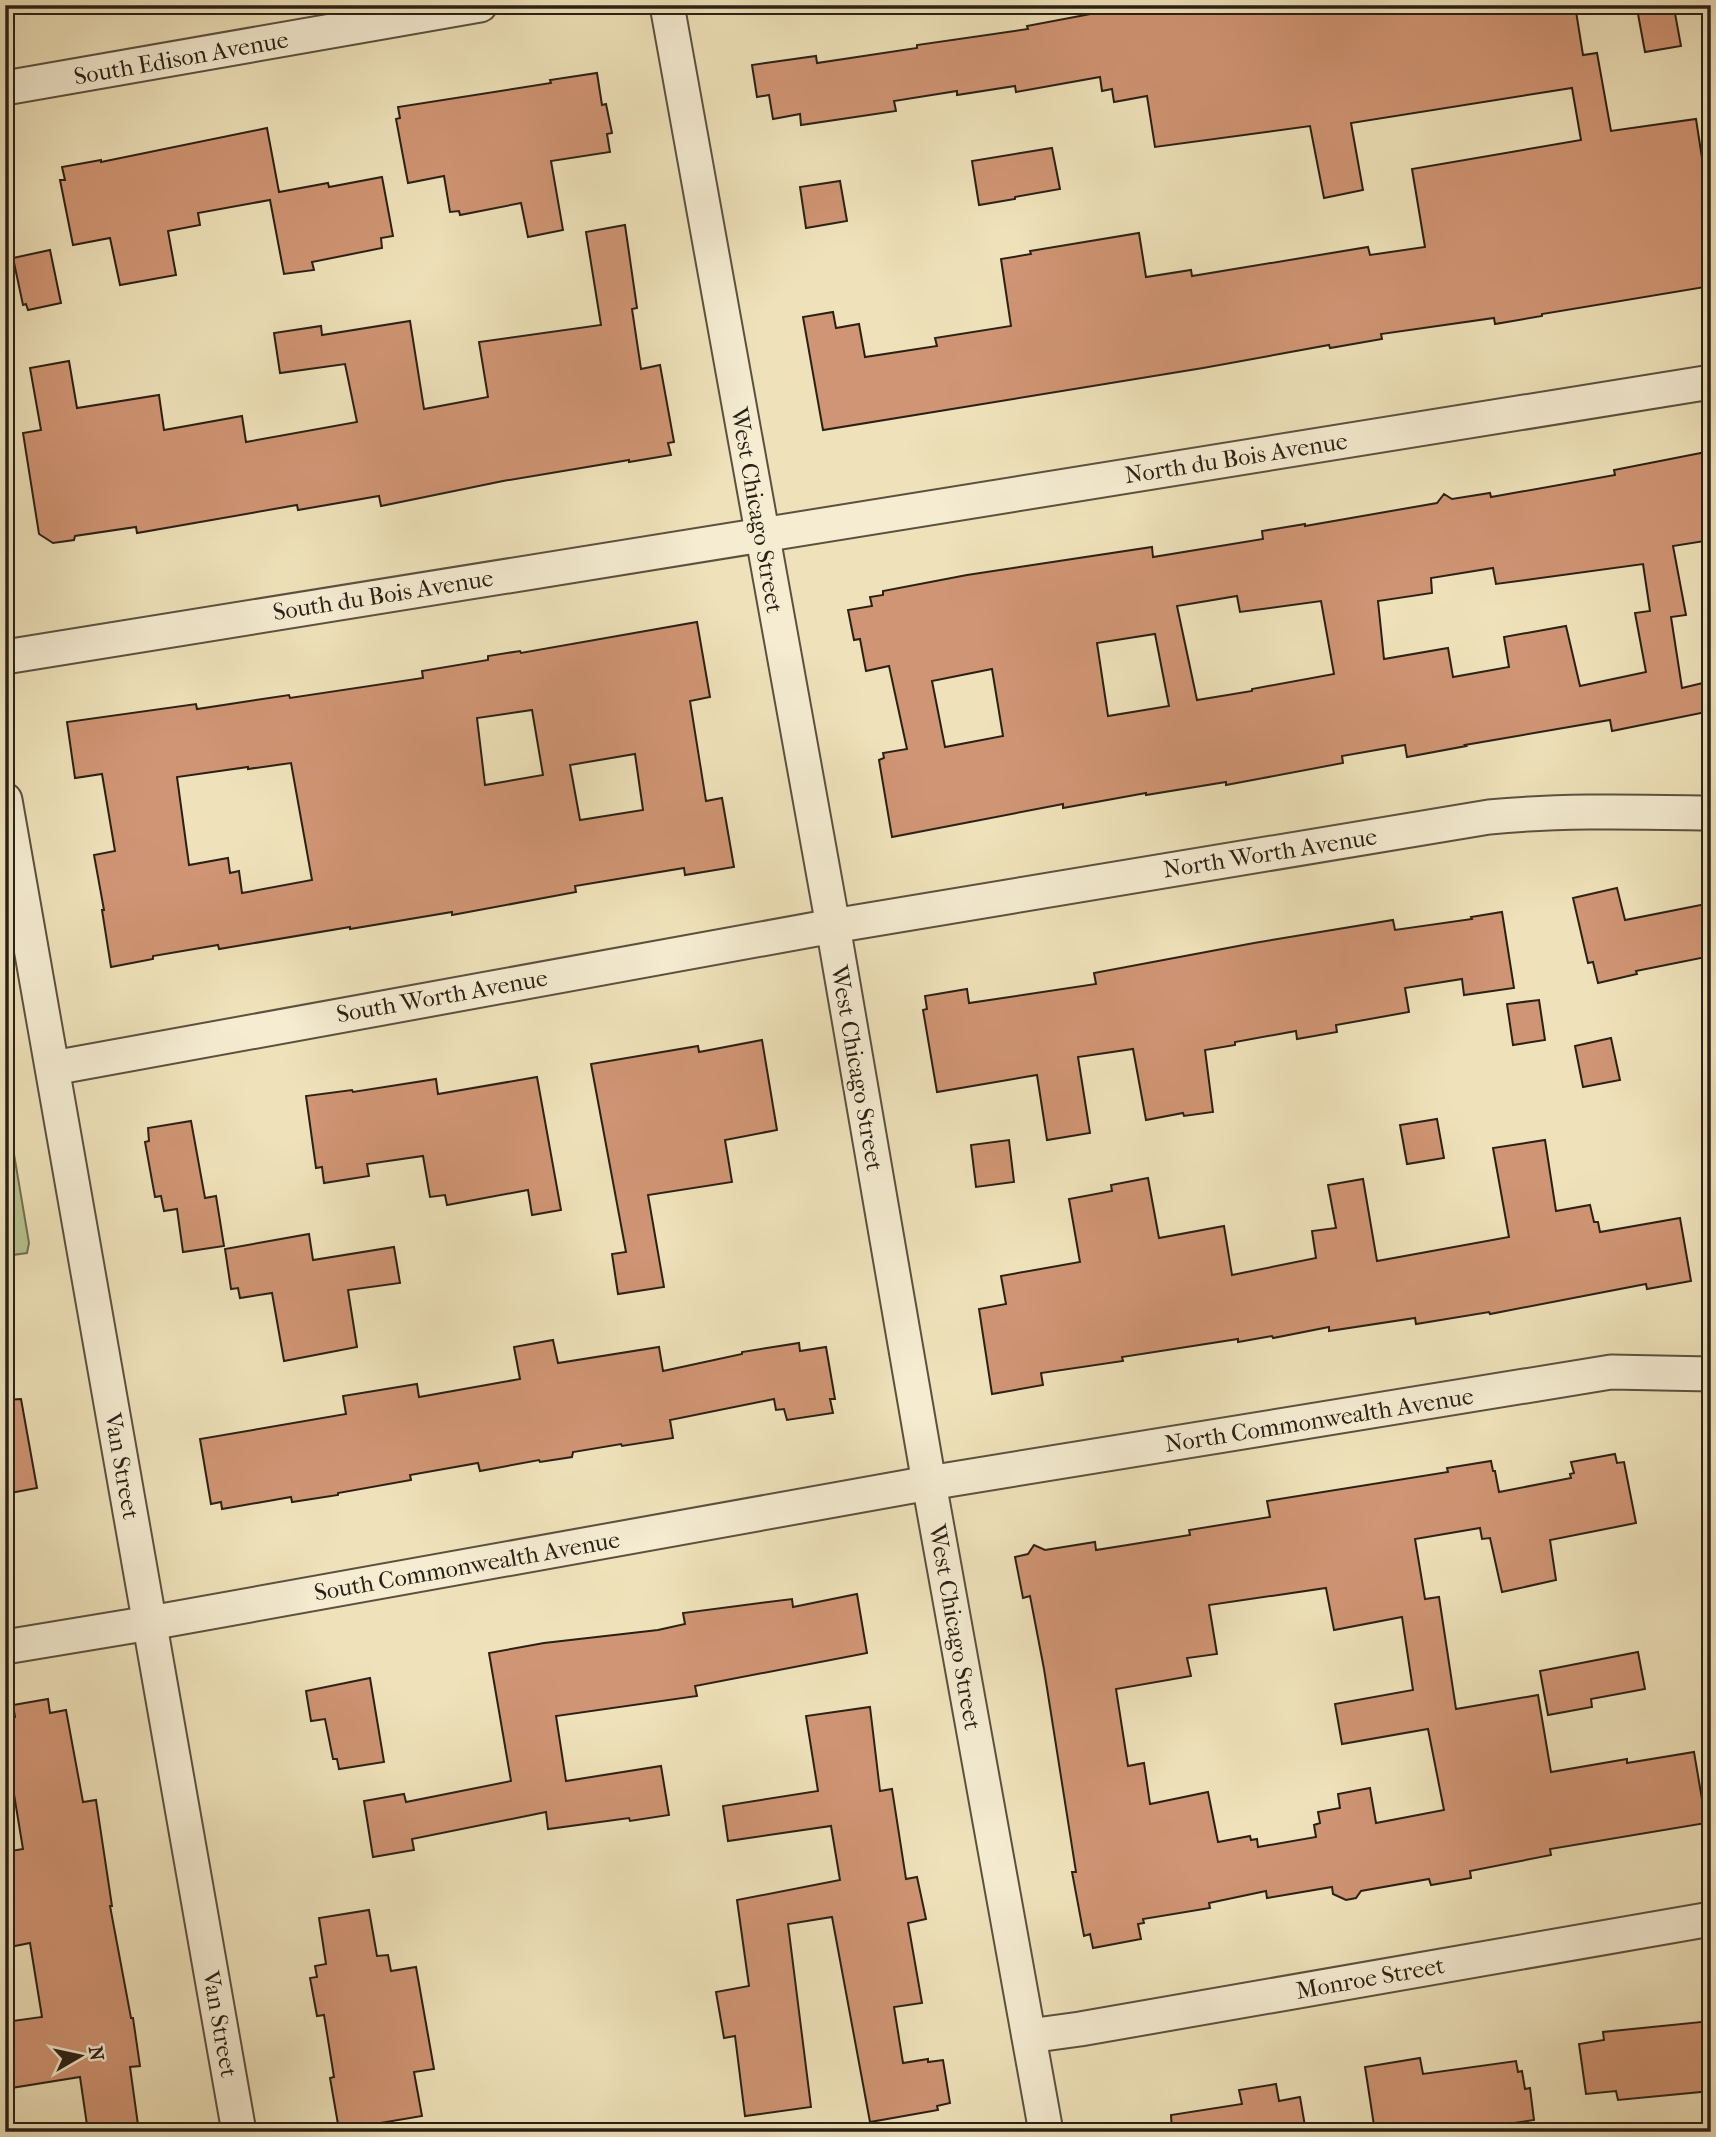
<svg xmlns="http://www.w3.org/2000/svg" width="1716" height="2137" viewBox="0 0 1716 2137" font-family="'IM FELL French Canon',serif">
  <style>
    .green { fill: #b7c491; stroke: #707254; stroke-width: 2 }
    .building { fill: #d09574; stroke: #2a2116; stroke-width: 2; fill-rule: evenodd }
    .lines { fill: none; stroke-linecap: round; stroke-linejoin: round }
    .minor-casing { stroke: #5b513f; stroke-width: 37 }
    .minor { stroke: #f5ecd2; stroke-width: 33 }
    .labels { text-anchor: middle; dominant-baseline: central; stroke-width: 6; stroke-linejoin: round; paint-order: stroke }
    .street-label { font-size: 24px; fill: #2a2116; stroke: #f5ecd2 }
  </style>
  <rect width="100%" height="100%" fill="#efe2ba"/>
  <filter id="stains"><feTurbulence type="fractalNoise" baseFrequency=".00286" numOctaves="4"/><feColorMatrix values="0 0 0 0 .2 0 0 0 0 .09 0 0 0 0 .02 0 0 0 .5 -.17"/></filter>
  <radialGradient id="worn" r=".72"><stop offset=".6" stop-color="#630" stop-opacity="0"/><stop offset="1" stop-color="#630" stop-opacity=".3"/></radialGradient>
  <polygon class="green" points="5,1101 29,1243 27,1253 5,1256"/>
  <g class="building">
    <polygon points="1138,5 1575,5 1583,55 1597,53 1611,131 1696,119 1702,158 1711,157 1711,286 1542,314 1542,316 1495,324 1494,318 1381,334 1382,339 1330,348 1329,345 1203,368 823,430 803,317 833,312 836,328 859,324 865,357 937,346 935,338 1011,326 1001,259 1031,254 1030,251 1139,233 1146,277 1191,270 1192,276 1368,247 1370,255 1425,247 1412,169 1581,140 1572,88 1351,123 1363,190 1324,198 1310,126 1155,147 1147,96 1114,102 1112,89 1102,91 1100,77 1016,92 1015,86 957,95 957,91 894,101 896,111 801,125 800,114 773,119 769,95 757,97 752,65 816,56 817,63 917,48 917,45 1028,29 1027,26"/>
    <polygon points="1674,8 1681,46 1645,52 1638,14"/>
    <polygon points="597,73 602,105 606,104 612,133 607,134 610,152 551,161 563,230 528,237 521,203 460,215 459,211 450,212 444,176 408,183 396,119 400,118 398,107 551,83 550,80"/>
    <polygon points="267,128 279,192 328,183 329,187 382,177 393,236 381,238 382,248 312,262 314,270 284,274 270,200 198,213 200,225 168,231 176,275 120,285 110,238 73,245 60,180 65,180 62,167 101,160 101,162"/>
    <polygon points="1052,148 1060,189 1015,197 1015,199 979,205 972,161"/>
    <polygon points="840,181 847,221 806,228 800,187"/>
    <polygon points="625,225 637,308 632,309 641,369 660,365 674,442 668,443 671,455 629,462 629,460 503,481 381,506 379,496 298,510 297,505 137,533 136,527 75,536 74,540 53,543 39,534 23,433 41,430 30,368 69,361 77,408 159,395 164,430 242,416 246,442 357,422 345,364 280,373 274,333 321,326 322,335 410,321 424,409 488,397 479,342 601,325 586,232"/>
    <polygon points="50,250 61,303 28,310 26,304 23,305 13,258"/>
    <path d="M1711,451V540L1673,546L1686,615L1671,617L1682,688L1711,681V711L1612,731L1610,720L1465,745L1466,746L1407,757L1405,745L1342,756L1343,763L1258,779L1226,785V782L1146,795V793L1063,808V804L892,837L879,760L884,758L883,753L907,749L889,666L866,671L860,639L854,640L848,610L872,606L870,597L883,595V591L967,575L1152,547L1153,557L1263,539L1262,531L1305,524V526L1437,503L1444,494L1452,499L1490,493L1491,497L1615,475L1614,470ZM1643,564L1650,611L1635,613L1646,672L1580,686L1566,626L1504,637L1509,667L1453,677L1448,648L1384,659L1378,601L1432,593L1431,578L1493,568L1496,584ZM1237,596L1240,612L1321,601L1334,674L1252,689V691L1197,700L1177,606ZM1155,634L1169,706L1108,716L1097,643ZM992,669L1003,736L945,747L932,681Z"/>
    <path d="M697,622L710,697L690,701L706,801L722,798L734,867L685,875L684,868L575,886L576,892L452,915V912L350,929V927L219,949L218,945L153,956V959L111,967L102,910H104L94,855L115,851L102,774L75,778L67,722L196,704L197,709L289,695L290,698L423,678L422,671L488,660V656L520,651L521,653ZM532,710L543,775L485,785L477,718ZM635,754L643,810L580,820L570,765ZM291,763L312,880L242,893L239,871L230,873L228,858L189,865L177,777L248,767V769Z"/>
    <polygon points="1617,888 1625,920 1711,903 1711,956 1636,971 1637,974 1598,983 1593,962 1588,963 1573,898"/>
    <polygon points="1502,912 1514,988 1464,995 1462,979 1405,988 1409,1012 1336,1025 1337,1032 1297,1039 1296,1031 1235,1042 1235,1045 1205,1050 1213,1112 1184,1116 1183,1113 1146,1120 1133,1049 1078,1057 1090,1133 1047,1140 1037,1075 937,1092 923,1010 927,1009 925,996 967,989 969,1003 1096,984 1094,973 1254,943 1393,920 1395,930 1472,919 1471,917"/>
    <polygon points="1539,1000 1545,1040 1513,1045 1507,1004"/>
    <polygon points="1611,1038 1620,1080 1583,1087 1575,1046"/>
    <polygon points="762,1040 777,1130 725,1140 732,1182 648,1195 664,1287 618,1294 612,1254 626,1252 591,1064 698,1046 699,1052"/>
    <polygon points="537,1077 561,1210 532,1215 528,1190 447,1205 445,1195 430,1197 423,1156 367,1164 369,1176 324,1183 322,1167 316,1168 306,1096 352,1090 353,1092 436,1079 438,1094"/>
    <polygon points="1437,1119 1444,1158 1407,1164 1400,1125"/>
    <polygon points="191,1121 205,1198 216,1196 224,1246 183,1252 177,1209 164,1211 161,1196 155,1197 145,1142 149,1141 148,1128"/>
    <polygon points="1009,1140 1014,1182 976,1187 971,1145"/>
    <polygon points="1545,1140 1556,1211 1590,1205 1594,1222 1598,1222 1600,1232 1680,1218 1691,1281 1647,1289 1646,1284 1490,1314 1489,1312 1416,1324 1415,1318 1329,1331 1329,1327 1273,1338 1272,1336 1238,1342 1238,1339 1122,1357 1123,1361 1041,1373 1043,1385 992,1394 979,1309 1006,1304 1001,1276 1080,1262 1069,1199 1112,1191 1111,1185 1148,1178 1159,1238 1224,1226 1232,1275 1316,1258 1312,1231 1336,1228 1328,1185 1363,1179 1377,1261 1509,1237 1493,1148"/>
    <polygon points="309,1234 313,1260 394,1247 400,1283 348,1290 357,1347 284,1361 272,1293 240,1298 238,1288 231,1289 225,1249"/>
    <polygon points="553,1340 558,1363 659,1347 663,1371 742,1354 742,1352 799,1343 800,1351 826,1347 835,1399 830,1399 833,1413 787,1420 784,1409 776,1410 774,1399 670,1420 673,1438 622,1446 621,1444 573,1452 572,1457 540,1462 539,1460 480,1471 478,1463 410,1475 411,1480 338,1493 338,1495 292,1502 291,1497 222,1509 221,1502 211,1504 200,1439 346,1414 343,1396 417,1384 419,1397 520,1379 514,1347"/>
    <polygon points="21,1399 37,1488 5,1494 5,1400"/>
    <path d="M1615,1454L1617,1463L1624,1462L1636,1523L1550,1540L1556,1580L1502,1592L1490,1538L1482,1539L1480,1528L1415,1539L1425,1599L1439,1597L1456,1709L1538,1695L1551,1772L1627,1759V1763L1694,1752L1706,1823L1550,1849L1551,1855L1470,1871L1471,1878L1431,1885L1429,1879L1361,1891L1356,1898L1346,1900L1333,1894L1332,1887L1267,1898L1266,1891L1209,1903L1210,1908L1143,1919L1144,1923L1138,1924L1141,1939L1093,1948L1090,1934L1084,1936L1072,1872H1076L1044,1669L1030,1596L1023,1598L1015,1557L1028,1554L1034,1545L1045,1550L1095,1542L1096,1550L1190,1535L1189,1530L1270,1517L1267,1501L1448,1472L1447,1468L1491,1461L1493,1471H1495L1499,1492L1571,1478L1570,1474L1574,1473L1571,1462ZM1326,1588L1334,1630L1402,1617L1413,1690L1335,1704L1342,1744L1428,1729L1444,1810L1376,1823L1370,1788L1338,1794L1340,1808L1318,1812L1320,1823L1314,1825L1316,1837L1258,1847L1257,1839L1251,1840L1250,1836L1218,1842L1208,1792L1150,1804L1144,1763L1128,1766L1116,1689L1191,1676L1187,1658L1217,1654L1209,1605Z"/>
    <polygon points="857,1594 867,1653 695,1686 697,1696 556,1716 566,1781 661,1766 669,1815 630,1821 629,1818 548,1829 546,1812 412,1839 414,1850 373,1857 364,1801 404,1794 406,1802 511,1781 489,1653 544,1643 658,1630 685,1624 683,1613 792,1599 793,1607"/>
    <polygon points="1638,1652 1645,1689 1591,1699 1592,1707 1548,1715 1540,1671"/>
    <polygon points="370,1678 384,1762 339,1769 337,1759 333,1759 325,1719 311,1721 306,1691"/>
    <polygon points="48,1699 50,1713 66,1710 83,1802 96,1800 112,1906 110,1906 131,2018 133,2018 140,2066 130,2067 139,2132 88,2132 80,2077 5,2089 5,2022 42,2017 30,1943 5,1948 5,1852 23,1849 10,1770 5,1771 5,1719 15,1717 13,1705"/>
    <polygon points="870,1707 880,1791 892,1789 906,1879 917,1877 926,1919 908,1923 922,2003 894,2007 903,2063 928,2059 928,2062 943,2060 950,2103 937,2106 938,2110 870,2122 832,1917 788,1924 811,2107 745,2116 735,2036 724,2038 716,1992 749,1986 737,1900 840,1880 831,1826 728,1841 723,1806 818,1791 806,1716"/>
    <polygon points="369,1910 377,1956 388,1955 391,1971 416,1967 434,2069 414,2072 422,2116 339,2130 330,2078 334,2077 324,2015 317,2016 310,1978 317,1977 315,1966 326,1964 319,1918"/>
    <polygon points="1711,2021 1711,2091 1618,2100 1616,2091 1586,2094 1579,2044 1604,2040 1603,2032"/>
    <polygon points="1420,2058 1423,2074 1516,2061 1518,2072 1522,2071 1525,2089 1530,2088 1534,2120 1453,2132 1375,2132 1365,2067"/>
    <polygon points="1276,2084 1279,2101 1300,2097 1306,2132 1172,2132 1171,2115 1242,2104 1239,2090"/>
  </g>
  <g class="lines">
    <g class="minor-casing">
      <g id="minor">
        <polyline points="667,5 833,926 929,1483 1046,2132"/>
        <polyline points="5,88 480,5"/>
        <polyline points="5,657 1711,382"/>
        <polyline points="5,800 239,2132"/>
        <path d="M53,1068L833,926L1489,817C1563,810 1636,812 1711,813"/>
        <polyline points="5,1647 150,1623 929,1483 1611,1372 1711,1374"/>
        <polyline points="1029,2036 1080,2029 1711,1919"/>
      </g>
    </g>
    <use href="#minor" class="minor"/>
  </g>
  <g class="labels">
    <g class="street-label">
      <text transform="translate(181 58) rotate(-10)">South Edison Avenue</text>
      <text transform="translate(1236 458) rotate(-9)">North du Bois Avenue</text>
      <text transform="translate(757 510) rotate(80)">West Chicago Street</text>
      <text transform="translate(383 595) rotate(-9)">South du Bois Avenue</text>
      <text transform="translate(1270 853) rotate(-9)">North Worth Avenue</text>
      <text transform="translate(442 996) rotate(-10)">South Worth Avenue</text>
      <text transform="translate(857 1068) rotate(80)">West Chicago Street</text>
      <text transform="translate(1319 1420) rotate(-9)">North Commonwealth Avenue</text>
      <text transform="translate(122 1466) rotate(80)">Van Street</text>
      <text transform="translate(467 1566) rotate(-10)">South Commonwealth Avenue</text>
      <text transform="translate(955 1627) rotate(80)">West Chicago Street</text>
      <text transform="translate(1370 1978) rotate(-10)">Monroe Street</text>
      <text transform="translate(220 2024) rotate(80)">Van Street</text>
    </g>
  </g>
  <rect width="1716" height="2137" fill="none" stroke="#efe2ba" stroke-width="28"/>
  <rect x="7" y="7" width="1702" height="2123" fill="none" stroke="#2a2116" stroke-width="3.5"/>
  <rect x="14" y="14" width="1688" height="2109" fill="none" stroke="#2a2116" stroke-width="2"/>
  <g transform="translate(80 2056) rotate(81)" stroke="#f5ecd2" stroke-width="5" paint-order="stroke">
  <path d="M0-5L12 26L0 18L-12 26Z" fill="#2a2116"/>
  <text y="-10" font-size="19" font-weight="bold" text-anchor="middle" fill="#2a2116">N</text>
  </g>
  <rect width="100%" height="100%" filter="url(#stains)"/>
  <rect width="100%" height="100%" fill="url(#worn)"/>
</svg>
